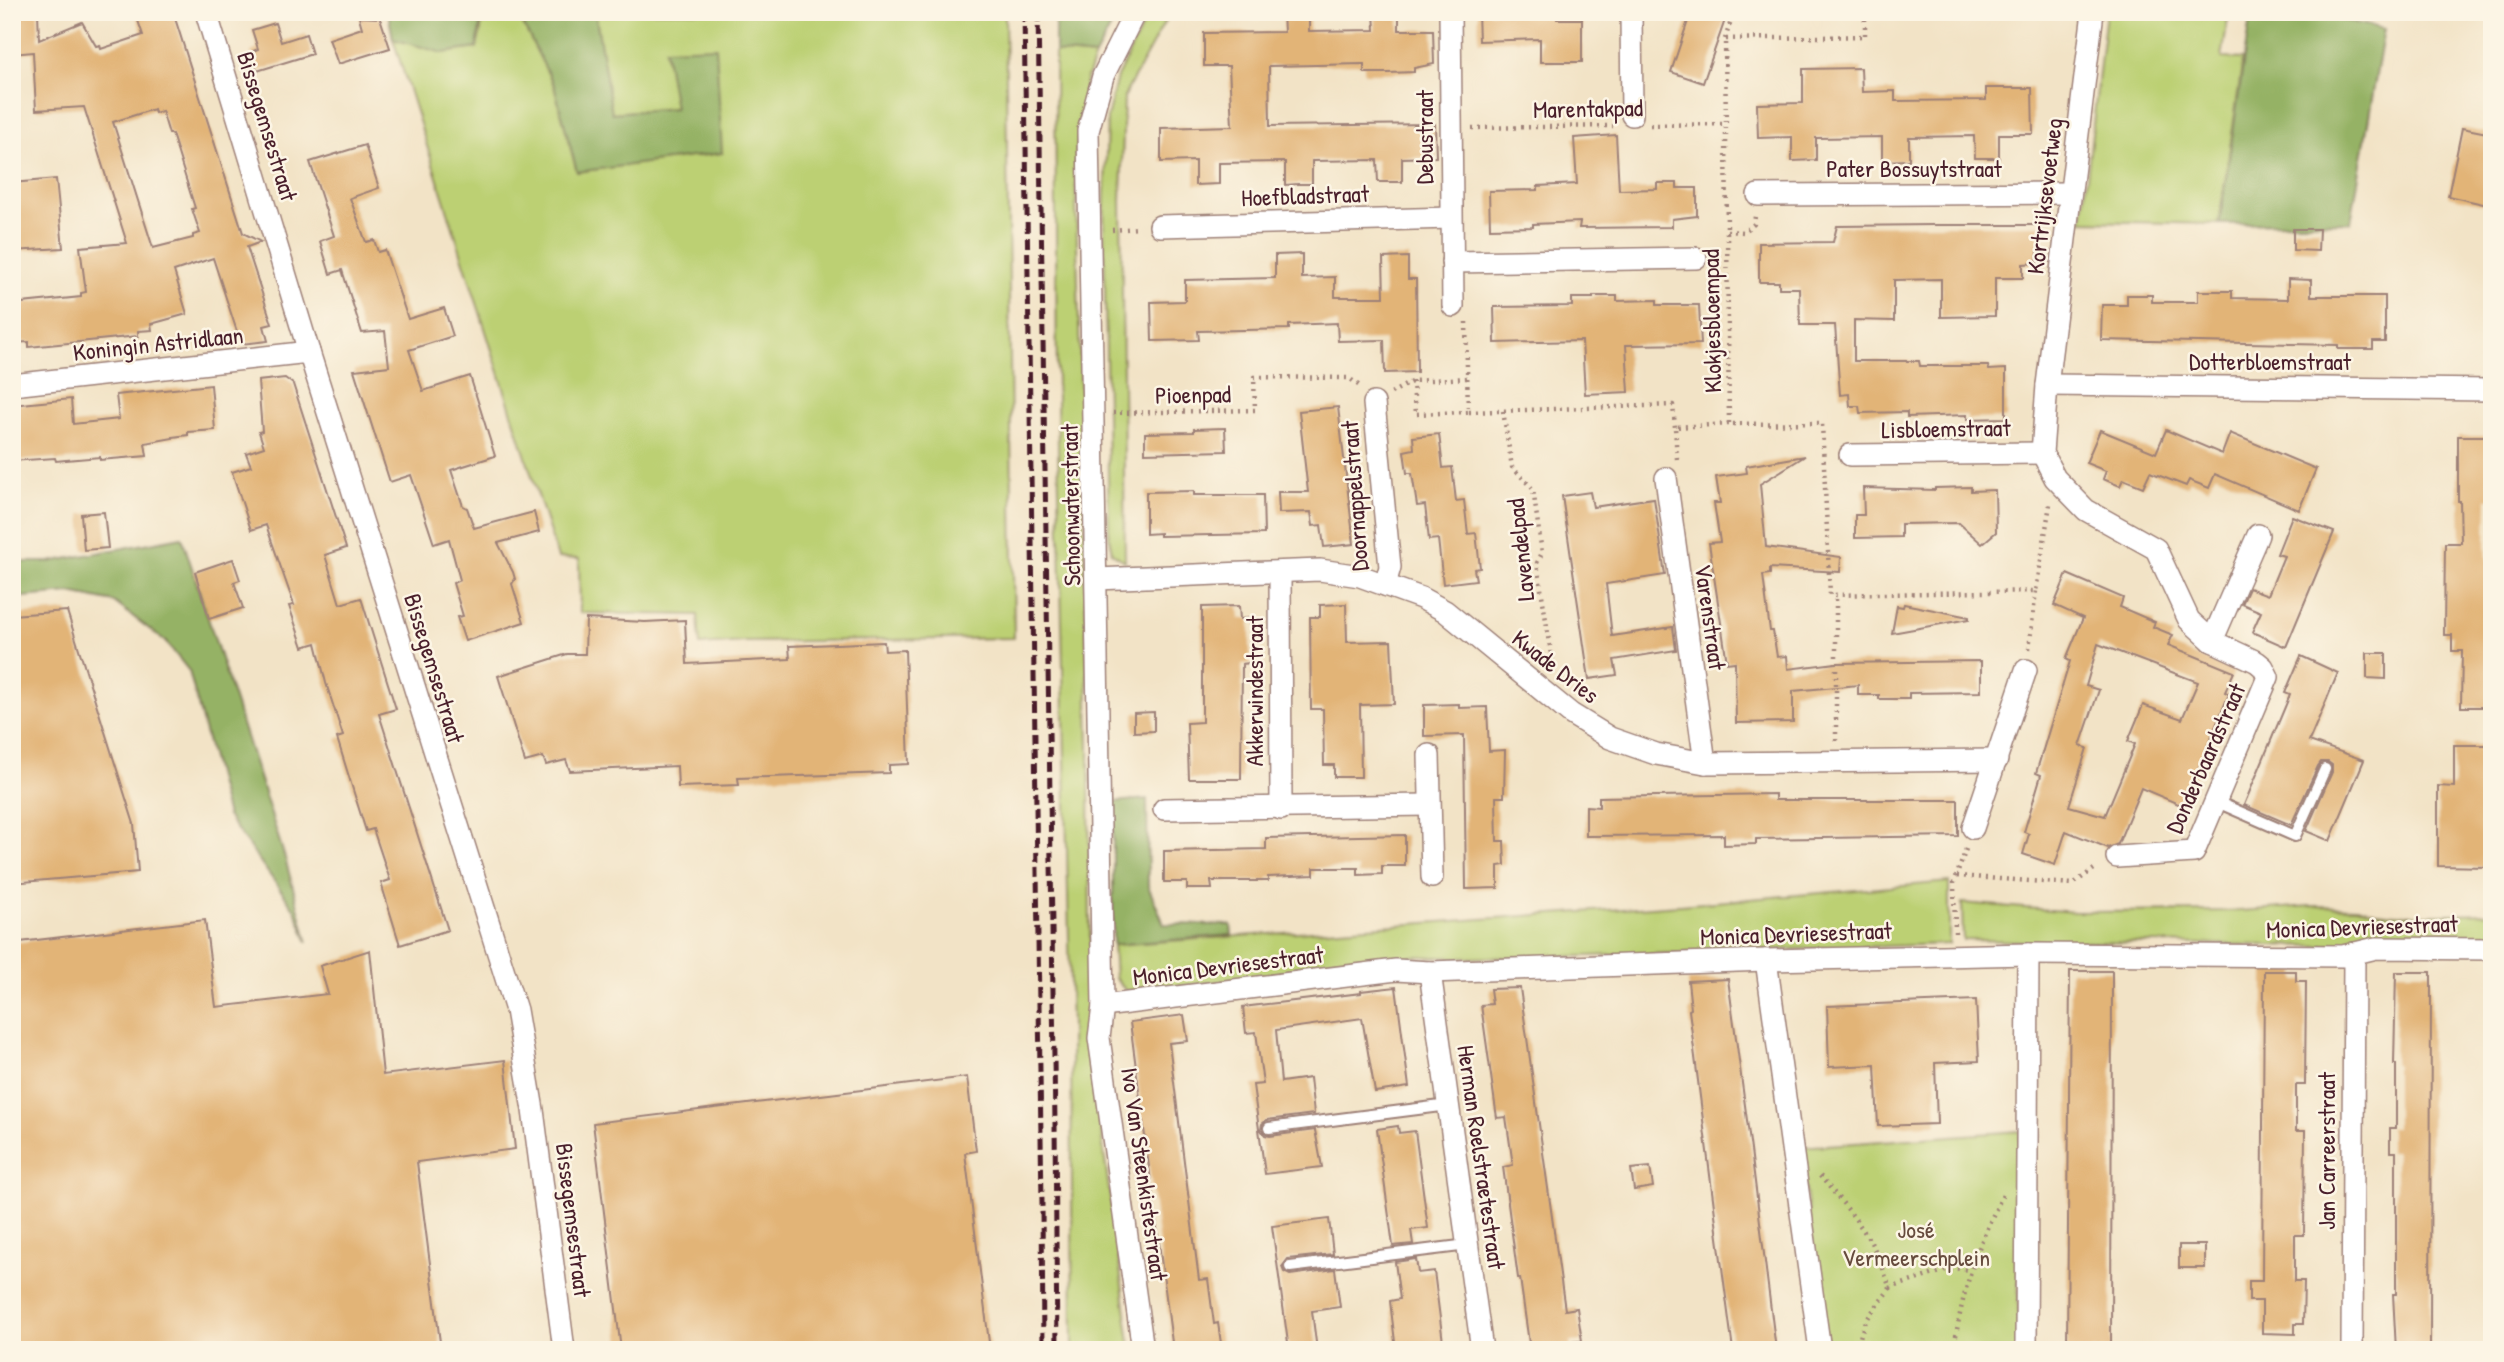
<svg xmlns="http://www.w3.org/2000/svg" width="2504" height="1362" viewBox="0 0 2504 1362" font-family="'Patrick Hand',sans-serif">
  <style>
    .green { fill: #bcd073; stroke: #83784f; stroke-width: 2 }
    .forest { fill: #95b265; stroke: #706848; stroke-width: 2 }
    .building { fill: #e2b477; fill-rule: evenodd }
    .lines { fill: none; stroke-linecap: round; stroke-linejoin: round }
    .service-casing { stroke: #9e8178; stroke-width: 14 }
    .minor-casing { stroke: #9e8178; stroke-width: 24 }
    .path { stroke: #9e8178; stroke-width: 4.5; stroke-dasharray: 2 5; stroke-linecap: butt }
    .service { stroke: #fff; stroke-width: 10 }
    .minor { stroke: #fff; stroke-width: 21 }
    .rail { stroke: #4a1f2b; stroke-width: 5; stroke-dasharray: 10 5; stroke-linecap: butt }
    .labels { text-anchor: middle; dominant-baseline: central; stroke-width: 5; stroke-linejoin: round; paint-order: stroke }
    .street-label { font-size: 24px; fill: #4a1f2b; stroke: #fcf5e5 }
    .park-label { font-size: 24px; fill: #664b3d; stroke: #fcf5e5 }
  </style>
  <rect width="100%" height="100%" fill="#fcf5e5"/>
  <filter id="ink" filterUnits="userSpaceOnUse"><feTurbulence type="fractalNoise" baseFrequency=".0143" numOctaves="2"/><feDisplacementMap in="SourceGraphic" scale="14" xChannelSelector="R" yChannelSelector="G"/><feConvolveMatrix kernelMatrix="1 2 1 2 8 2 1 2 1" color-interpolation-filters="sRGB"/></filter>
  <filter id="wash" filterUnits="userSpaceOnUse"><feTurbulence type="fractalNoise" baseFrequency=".00686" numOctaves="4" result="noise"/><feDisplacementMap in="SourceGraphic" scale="28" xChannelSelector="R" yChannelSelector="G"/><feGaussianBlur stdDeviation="1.57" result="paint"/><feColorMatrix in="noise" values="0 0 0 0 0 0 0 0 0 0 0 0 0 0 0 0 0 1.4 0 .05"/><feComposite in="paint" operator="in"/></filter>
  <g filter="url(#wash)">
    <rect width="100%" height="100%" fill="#f2e3c6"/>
    <g class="green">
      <polygon points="482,12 517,12 554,85 577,172 722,153 675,108 611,113 595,12 1005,12 1014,638 744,642 700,645 698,615 580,613 579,559 558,558 393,39 443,52 476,48 481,31"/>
      <polygon points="1150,12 1170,12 1124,96 1121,201 1125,561 1112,553 1109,536 1104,228 1107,118 1117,77"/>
      <polygon points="2106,12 2229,12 2222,58 2243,59 2219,224 2082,221"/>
      <polygon points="1055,52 1095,56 1086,80 1075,159 1089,748 1090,956 1087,1030 1131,1350 1073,1350 1071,1028 1057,401"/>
      <polygon points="1949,882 1949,944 1587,956 1461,958 1413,956 1147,991 1126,991 1115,978 1113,945 1680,905"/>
      <path d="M1962,903L2075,912L2240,911L2311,906L2357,907L2376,912L2406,915L2492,913V938C2455,938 2418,935 2382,937C2361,938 2344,945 2323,946L1963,940Z"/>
      <polygon points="2020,1131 2018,1350 1827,1350 1800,1147"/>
    </g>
    <g class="forest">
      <polygon points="388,12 482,12 477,48 443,53 393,39"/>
      <polygon points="517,12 595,12 612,113 675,108 665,49 716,47 722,153 577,172 554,85"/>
      <polygon points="1055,12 1119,12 1095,56 1055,52"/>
      <polygon points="2251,12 2308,12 2384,29 2351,222 2219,224"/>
      <polygon points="182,537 285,858 308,943 295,910 227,816 189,671 165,641 114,602 70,593 12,598 12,562 49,562"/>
      <polygon points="1147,799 1148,886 1164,924 1231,925 1232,935 1113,945 1113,802"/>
    </g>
    <g id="blocks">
      <g class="building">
        <path d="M12,12H38L39,40L82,22L96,46L100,45L101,49L143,35L135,12H173L243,233L261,242L247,247L272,324L264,326L268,341L241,344L213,258L174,271L187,314L151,324L152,330L138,331V336L29,347V342L12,343V304L81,297V293L86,292L80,247L127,243L84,107L36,110L33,52L12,54ZM154,109L155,113L162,111L169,134H172L195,208L192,209L200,233L193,235V238L153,248L113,122Z"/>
        <polygon points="1283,12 1309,12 1309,31 1375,30 1374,12 1399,12 1399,30 1433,30 1434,64 1414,68 1414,72 1388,73 1364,73 1364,64 1269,66 1270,126 1435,124 1436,157 1402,158 1402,182 1378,182 1377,160 1312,161 1312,184 1298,184 1285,185 1285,162 1219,163 1219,184 1195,185 1195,161 1161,162 1161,128 1232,126 1229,66 1204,66 1204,33 1284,32"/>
        <polygon points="1478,12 1557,12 1557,19 1582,19 1582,62 1540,62 1540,39 1479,41"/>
        <polygon points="1691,12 1713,12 1726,17 1703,83 1671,72"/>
        <polygon points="359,17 380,18 390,48 338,64 329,39 362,28"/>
        <polygon points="275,23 281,42 306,34 312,54 257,71 251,52 258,49 252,30"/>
        <polygon points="1861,68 1862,92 1895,91 1895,101 1986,100 1986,88 2032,88 2033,134 1999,134 1999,158 1975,158 1974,136 1909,137 1909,160 1882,161 1882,137 1816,138 1816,160 1792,161 1792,137 1758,138 1757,104 1803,103 1803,69"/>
        <polygon points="2462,128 2492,134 2492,206 2448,196"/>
        <polygon points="1616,135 1619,190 1657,189 1657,183 1677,183 1677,188 1697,188 1697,216 1672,219 1672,227 1579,228 1580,222 1533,224 1533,227 1490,228 1489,191 1538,190 1538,186 1577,184 1574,138"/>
        <polygon points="365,145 379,188 350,198 366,242 374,240 378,252 385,250 408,319 444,308 453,336 409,350 423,391 470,376 495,456 451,470 463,506 467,508 474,528 534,512 539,532 498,543 513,572 515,579 512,584 524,622 465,641 457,617 463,616 453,583 460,580 449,539 434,544 411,475 390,482 354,370 389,366 385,331 362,333 342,270 330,274 320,241 334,236 310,162"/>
        <polygon points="56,179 63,248 12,251 12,183"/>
        <polygon points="1934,225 2041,225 2037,263 2023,264 2023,278 1995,278 1995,316 1941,317 1941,279 1894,280 1894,321 1854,320 1854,361 1919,361 1920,366 1988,366 1989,370 2006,369 2006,418 1967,419 1967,415 1907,417 1907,412 1860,413 1859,406 1850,406 1849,394 1840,395 1835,325 1800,325 1799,288 1779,288 1779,282 1759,282 1759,243 1833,242 1837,226"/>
        <polygon points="2293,229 2319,229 2318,251 2293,250"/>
        <polygon points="1302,254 1302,278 1335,277 1335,297 1384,297 1383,258 1408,257 1408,279 1416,279 1417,372 1385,373 1384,340 1338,341 1337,323 1289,325 1289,329 1198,331 1199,340 1152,341 1151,302 1185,301 1185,280 1275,278 1275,255"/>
        <polygon points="2288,279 2311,280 2311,296 2385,296 2385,342 2373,342 2373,349 2338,349 2338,345 2101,340 2102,305 2127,305 2127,295 2152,295 2152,302 2198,302 2198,291 2232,291 2232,298 2288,299"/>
        <polygon points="1593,296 1617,296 1617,301 1657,300 1657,305 1699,305 1701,344 1626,345 1629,392 1585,394 1582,341 1495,343 1494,307 1572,306 1572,298 1593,298"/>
        <polygon points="285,378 293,384 346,548 325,555 340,604 361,598 396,709 379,714 448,930 400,945 381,883 390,880 373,829 366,831 354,793 337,738 343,736 326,683 316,643 303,647 289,606 294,605 266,525 251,530 232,472 251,466 246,453 264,447 259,432 262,431 258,381"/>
        <polygon points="211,385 215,430 188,432 188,435 173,437 173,438 145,443 147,456 100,460 100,457 66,460 56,461 55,458 12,461 12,405 71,399 73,424 119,419 116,395"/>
        <polygon points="1338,407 1354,544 1324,547 1321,525 1313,526 1311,512 1279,513 1278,492 1308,492 1299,411"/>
        <polygon points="1225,428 1226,451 1145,453 1145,433 1194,432 1194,429"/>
        <polygon points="2100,430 2156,453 2166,430 2222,454 2230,433 2316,469 2299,510 2215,474 2209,488 2189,480 2186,486 2150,472 2143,487 2123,479 2120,486 2103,479 2106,471 2086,463"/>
        <polygon points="1439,434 1443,468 1452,467 1456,501 1464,500 1468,534 1476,533 1480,568 1474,569 1476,580 1443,584 1438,539 1429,540 1425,505 1417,506 1412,473 1407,473 1404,451 1414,449 1413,437"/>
        <polygon points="2458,436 2488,436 2488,448 2492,448 2492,499 2487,499 2486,544 2487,560 2491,560 2492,612 2489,612 2492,707 2461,707 2462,651 2452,651 2452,635 2444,635 2445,543 2461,543 2460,501 2458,501"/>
        <polygon points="1805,456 1760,484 1766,547 1841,557 1840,572 1770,568 1770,574 1763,575 1770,631 1773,631 1777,657 1787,656 1788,669 1836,663 1981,661 1981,692 1909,693 1909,699 1879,699 1879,695 1858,695 1858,685 1793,691 1793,722 1736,723 1735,662 1727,663 1709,543 1720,542 1714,503 1720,503 1716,477 1747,473 1746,466"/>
        <polygon points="1971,487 1971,491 1995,490 1996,532 1982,544 1959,523 1901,524 1901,537 1855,538 1855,515 1864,515 1863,488 1935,490 1935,488"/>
        <polygon points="1194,491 1194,495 1263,495 1264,534 1160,536 1160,533 1146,534 1146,492"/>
        <polygon points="1590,492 1593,507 1654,498 1665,575 1606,584 1612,636 1673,627 1676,650 1614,660 1617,675 1589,679 1562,496"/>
        <polygon points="104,512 108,548 84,550 81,514"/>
        <polygon points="2292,516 2334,532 2286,647 2252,632 2261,612 2242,604 2249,588 2268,595 2284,556 2277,554"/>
        <polygon points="233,559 240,580 234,582 243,608 209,619 195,572"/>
        <path d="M2067,574L2123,598L2120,607L2155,622L2153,627L2173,635L2168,645L2234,672L2225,692L2229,694L2183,806L2141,788L2118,844L2108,848L2066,831L2055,865L2023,854L2029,834L2024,832L2041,775L2036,773L2070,661L2066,659L2083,618L2054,605ZM2098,644L2198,682L2182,719L2143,705L2128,741L2135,744L2105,816L2069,806L2087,748L2080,746L2099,690L2086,686Z"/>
        <polygon points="1346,604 1347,642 1391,641 1394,704 1360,705 1361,777 1334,777 1334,765 1324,765 1323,709 1311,709 1310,617 1320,617 1320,605"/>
        <polygon points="1904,604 1969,617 1969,619 1892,633 1897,606 1903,607"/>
        <polygon points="1239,606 1240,619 1250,618 1250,663 1242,664 1241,779 1189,779 1187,723 1202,722 1202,607"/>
        <polygon points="67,611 134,824 138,872 12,883 12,615"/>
        <polygon points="586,619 645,622 685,620 687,664 790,659 789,646 884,642 885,651 905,650 909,764 889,765 889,773 738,778 739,785 678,787 677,766 570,771 566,760 546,765 543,757 525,762 498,676 567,654 585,654"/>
        <polygon points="2367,653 2386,653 2386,679 2367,678"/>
        <polygon points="2301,656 2338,673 2309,741 2364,760 2330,841 2306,831 2332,772 2332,765 2328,762 2321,762 2318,766 2291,825 2244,805 2290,695 2285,693"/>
        <polygon points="1459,704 1459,708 1487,707 1489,751 1505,750 1504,797 1496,797 1497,841 1504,841 1505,865 1498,866 1498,888 1466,889 1464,735 1424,736 1424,705"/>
        <polygon points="1154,712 1154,731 1134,732 1134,713"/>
        <polygon points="2454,745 2492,745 2491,846 2487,846 2487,867 2438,866 2438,786 2454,787"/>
        <polygon points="1775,794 1775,800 1958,800 1958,836 1756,839 1756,844 1724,845 1724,835 1586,836 1586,806 1599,807 1599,797"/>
        <polygon points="1405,835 1405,866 1382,866 1382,874 1358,875 1358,868 1314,868 1314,875 1268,877 1268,881 1211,881 1212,889 1187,889 1187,882 1164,882 1164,851 1266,849 1266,838"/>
        <polygon points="205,920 216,1007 328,994 320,966 370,950 383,1075 505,1060 515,1149 417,1162 441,1350 12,1350 12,943"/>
        <polygon points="2070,971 2112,971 2111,1350 2067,1350"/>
        <polygon points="2264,971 2296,971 2296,981 2306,981 2305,1085 2296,1085 2296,1131 2305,1131 2304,1235 2295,1235 2295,1281 2304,1281 2303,1324 2295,1324 2295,1334 2262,1333 2262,1301 2249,1301 2249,1281 2262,1281"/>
        <polygon points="2396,972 2431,972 2430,1350 2396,1350 2393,1294 2396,1294 2396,1152 2390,1152 2390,1128 2396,1128 2396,1064 2394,1064"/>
        <polygon points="1728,979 1751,1150 1776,1350 1733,1350 1717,1230 1689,1010 1691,1009 1688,981"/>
        <polygon points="1396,987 1409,1087 1375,1092 1362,1018 1276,1030 1281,1082 1310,1078 1314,1114 1267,1120 1262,1124 1261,1130 1265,1135 1270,1136 1315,1130 1322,1167 1265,1174 1253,1085 1263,1084 1256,1032 1246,1033 1243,1007 1361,993 1361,991"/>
        <polygon points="1520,988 1565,1310 1577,1308 1582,1341 1570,1342 1571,1350 1530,1350 1520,1278 1518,1278 1503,1167 1513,1165 1506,1117 1497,1118 1481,1005 1492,1004 1490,989"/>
        <polygon points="1976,1000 1979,1061 1935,1063 1937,1124 1878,1126 1875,1065 1829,1067 1827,1006"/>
        <polygon points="1184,1015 1188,1041 1169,1043 1199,1280 1208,1279 1214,1324 1218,1323 1222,1350 1173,1350 1130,1022"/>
        <polygon points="967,1077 976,1151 965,1153 990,1350 621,1350 593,1123"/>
        <polygon points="1398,1126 1399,1133 1415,1131 1428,1228 1411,1230 1413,1244 1393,1246 1377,1129"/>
        <polygon points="1650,1167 1653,1187 1634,1190 1631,1169"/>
        <polygon points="1329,1219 1333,1254 1288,1259 1282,1267 1284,1272 1290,1275 1335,1269 1340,1307 1312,1311 1317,1350 1289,1350 1272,1226"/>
        <rect x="2179" y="1245" width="26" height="23"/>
        <polygon points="1416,1259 1418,1273 1434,1271 1444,1350 1396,1350 1390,1301 1400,1299 1395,1262"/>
      </g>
    </g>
  </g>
  <g filter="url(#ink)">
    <use href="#blocks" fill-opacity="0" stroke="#9e8178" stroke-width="2"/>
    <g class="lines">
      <g class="service-casing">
        <g id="service">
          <polyline points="2217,802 2295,836 2325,769"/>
          <polyline points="1269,1128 1449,1105"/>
          <polyline points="1290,1267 1468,1245"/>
        </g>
      </g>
      <g class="minor-casing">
        <g id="minor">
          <polyline points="206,12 309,352 516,1010 533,1110 564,1350"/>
          <polyline points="1135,12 1103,76 1088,131 1103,1006 1099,1038 1143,1350"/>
          <polyline points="1450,12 1453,306"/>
          <polyline points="1631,12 1632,115"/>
          <polyline points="2093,12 2047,385 2042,453 2055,478 2086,510 2156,549 2189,620 2212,641 2257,662 2263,667 2268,677 2194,852 2117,857"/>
          <polyline points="1758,195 2070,193"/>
          <polyline points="1160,226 1451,218"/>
          <polyline points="1452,262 1696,258"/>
          <polyline points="12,385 309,352"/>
          <polyline points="2047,385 2492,390"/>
          <polyline points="1374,403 1390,567 1385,585"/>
          <polyline points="1850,455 2042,453"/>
          <polyline points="1666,478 1705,763"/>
          <polyline points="1280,572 1281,809"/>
          <polyline points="1097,579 1320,570 1360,576 1421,598 1445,611 1571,714 1610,738 1656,754 1705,763 1997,760"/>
          <polyline points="2212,641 2258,535"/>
          <polyline points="1429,755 1432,877"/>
          <polyline points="1164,809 1429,805"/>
          <polyline points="1973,828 2026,670"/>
          <polyline points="1766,960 1820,1350"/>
          <polyline points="1430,972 1482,1350"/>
          <polyline points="1103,1006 1396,970 1430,972 1766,960 2028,954 2343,956 2376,948 2492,949"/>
          <polyline points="2026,1350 2028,954"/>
          <polyline points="2352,1350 2354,953"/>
        </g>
      </g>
      <g class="path">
        <polyline points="1865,12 1865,36 1725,39 1729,424 1822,423 1830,595 2036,591 2050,504"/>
        <polyline points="1725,39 1734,12"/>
        <polyline points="1650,125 1726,124"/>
        <polyline points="1472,128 1613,126"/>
        <polyline points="1112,230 1138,228"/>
        <polyline points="1727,231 1744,232 1754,224 1755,216"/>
        <polyline points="1466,322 1468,412 1673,405 1675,427"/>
        <polyline points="1413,381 1415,414 1468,412"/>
        <polyline points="1391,393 1413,381 1467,378"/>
        <polyline points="1503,411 1512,467 1533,489 1542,553 1537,563 1553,665 1549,669"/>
        <polyline points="1113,413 1255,410 1254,377 1349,378 1361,387"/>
        <polyline points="1677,459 1675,427 1729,424"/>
        <polyline points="2029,649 2036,591"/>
        <polyline points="1836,741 1836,595"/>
        <polyline points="1957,876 2073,884 2097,867"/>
        <polyline points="1955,933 1954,883 1966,849"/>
        <path d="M1820,1176C1840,1200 1862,1224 1876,1252C1882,1263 1885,1276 1890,1288C1874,1311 1861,1320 1858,1350"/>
        <polyline points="1890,1288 1953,1268 1970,1270"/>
        <path d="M1954,1350C1961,1295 1977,1244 2003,1195"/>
      </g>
      <use href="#service" class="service"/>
      <use href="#minor" class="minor"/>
      <g class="rail">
        <polyline points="1024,12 1042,1203 1043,1350"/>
        <polyline points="1038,12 1055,1123 1057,1350"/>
      </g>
    </g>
  </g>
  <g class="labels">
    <g class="street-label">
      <text transform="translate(1588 108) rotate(-1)">Marentakpad</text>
      <text transform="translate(268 126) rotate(73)">Bissegemsestraat</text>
      <text transform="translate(1424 137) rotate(-90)">Debustraat</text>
      <text x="1914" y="168">Pater Bossuytstraat</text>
      <text transform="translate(1305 195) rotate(-2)">Hoefbladstraat</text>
      <text transform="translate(2044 196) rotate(-83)">Kortrijksevoetweg</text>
      <text transform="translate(1711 321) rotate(-91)">Klokjesbloempad</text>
      <text transform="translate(158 343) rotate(-6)">Koningin Astridlaan</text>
      <text x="2270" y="361">Dotterbloemstraat</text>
      <text transform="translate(1193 394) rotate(-1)">Pioenpad</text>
      <text transform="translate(1946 428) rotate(-1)">Lisbloemstraat</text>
      <text transform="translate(1354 496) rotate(-94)">Doornappelstraat</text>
      <text transform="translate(1070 505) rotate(-91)">Schoonwaterstraat</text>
      <text transform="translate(1520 550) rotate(-96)">Lavendelpad</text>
      <text transform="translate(1711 617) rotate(82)">Varenstraat</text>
      <text transform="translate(1556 666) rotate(38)">Kwade Dries</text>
      <text transform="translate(435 668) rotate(73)">Bissegemsestraat</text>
      <text transform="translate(1254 691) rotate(-90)">Akkerwindestraat</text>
      <text transform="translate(2205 758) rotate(-66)">Donderbaardstraat</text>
      <text transform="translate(2362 926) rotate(-2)">Monica Devriesestraat</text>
      <text transform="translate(1796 933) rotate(-2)">Monica Devriesestraat</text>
      <text transform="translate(1228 965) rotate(-7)">Monica Devriesestraat</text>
      <text transform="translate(2326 1151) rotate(-90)">Jan Carreerstraat</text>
      <text transform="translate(1482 1157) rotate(82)">Herman Roelstraetestraat</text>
      <text transform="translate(1145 1174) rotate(82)">Ivo Van Steenkistestraat</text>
      <text transform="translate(574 1220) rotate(83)">Bissegemsestraat</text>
    </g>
    <g class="park-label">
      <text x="1916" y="1229">José<tspan x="1916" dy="28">Vermeerschplein</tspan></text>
    </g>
  </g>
  <rect width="2504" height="1362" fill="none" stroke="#fcf5e5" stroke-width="42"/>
</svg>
